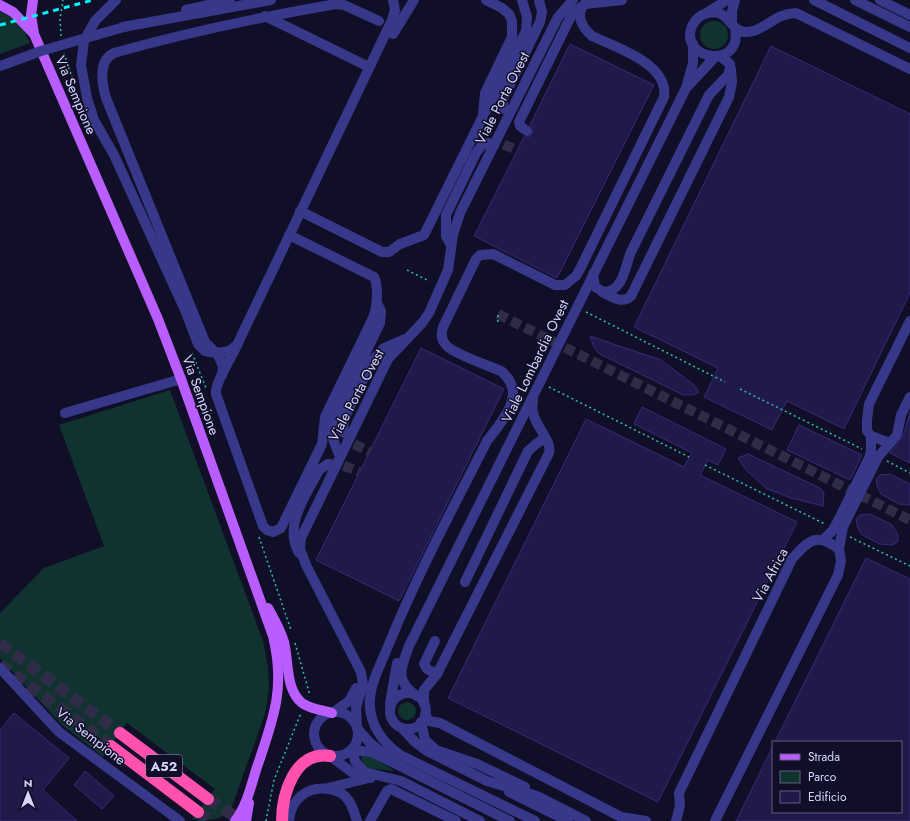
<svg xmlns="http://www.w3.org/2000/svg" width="910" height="821" viewBox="0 0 910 821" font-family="Jost,sans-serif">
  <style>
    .green { fill: #113330 }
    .building { fill: #21194a; stroke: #352a78 }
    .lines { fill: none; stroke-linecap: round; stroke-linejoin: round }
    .minor-tunnel { stroke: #2f2c48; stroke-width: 10; stroke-dasharray: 10 5; stroke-linecap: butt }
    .highway-tunnel { stroke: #2f2c48; stroke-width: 12; stroke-dasharray: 12 6; stroke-linecap: butt }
    .path { stroke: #28c0af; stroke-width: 1.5; stroke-dasharray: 2 3; stroke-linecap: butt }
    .minor { stroke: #37388a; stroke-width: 10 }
    .major { stroke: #ba5dff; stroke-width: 10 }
    .highway { stroke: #ff51ad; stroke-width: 12 }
    .rail { stroke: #02f2ff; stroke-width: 3; stroke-dasharray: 6 5; stroke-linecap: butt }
    .minor-bridge { stroke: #37388a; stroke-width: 10 }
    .labels { text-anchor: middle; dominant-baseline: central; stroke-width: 3; stroke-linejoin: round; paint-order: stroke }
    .shield { fill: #110e28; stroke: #9c9abe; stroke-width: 1 }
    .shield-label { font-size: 13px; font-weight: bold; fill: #d8d6ff }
    .street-label { font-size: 14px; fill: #d8d6ff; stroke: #110e28 }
  </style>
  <rect width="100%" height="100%" fill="#110e28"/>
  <g class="green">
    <path d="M0,12C19,20 22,25 30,43L0,54Z"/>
    <circle cx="714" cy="35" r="14"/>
    <path d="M170,390L263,641L268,667L269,689L265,714L231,809C221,821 207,821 192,819L215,789L127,723L103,757L62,725L0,658V613L44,568L104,546L59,425Z"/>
    <circle cx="407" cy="711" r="9"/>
    <polygon points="365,755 373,757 393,770 393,771 365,768 361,757"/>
  </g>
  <g class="building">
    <polygon points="570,44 654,85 557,278 474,236 524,137 529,137 532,134 533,129 530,125"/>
    <polygon points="771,46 910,114 910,293 844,429 787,401 772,430 704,397 718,368 634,327"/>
    <polygon points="590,336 661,360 693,384 699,392 693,395 683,395 598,353 593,345"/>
    <polygon points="421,348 504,389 399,601 316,560"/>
    <polygon points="642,407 726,449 718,465 708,460 700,475 797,522 658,802 448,698 586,419 684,467 692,453 634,424"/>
    <polygon points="910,412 910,463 890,453 903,437"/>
    <polygon points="799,425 862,455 850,480 787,450"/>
    <polygon points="748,454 818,487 824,492 823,506 791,498 767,489 746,470 738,458"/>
    <polygon points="890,474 910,484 910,505 899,504 881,494 877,486 876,479 880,475"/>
    <polygon points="870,514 892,525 898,535 898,542 892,545 879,544 861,534 857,526 856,519 860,515"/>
    <polygon points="866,558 910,579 910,821 736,821 773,746 773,812 901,812 901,742 775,742"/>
    <polygon points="14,713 69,758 43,790 77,821 0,821 0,730"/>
    <polygon points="85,771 114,796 102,809 74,785"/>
  </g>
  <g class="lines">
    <g class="minor-tunnel">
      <polyline points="489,143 500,143 517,150"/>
      <polyline points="498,314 910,520"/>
      <polyline points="345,433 350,442 370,452"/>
      <polyline points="329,464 340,464 359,472"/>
    </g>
    <g class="highway-tunnel">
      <polyline points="0,643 120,733"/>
      <polyline points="0,664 111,746"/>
      <polyline points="208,799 242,821"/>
      <polyline points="198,812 212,821"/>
    </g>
    <g class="path">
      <polyline points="61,36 60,19 63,0"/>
      <polyline points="64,53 74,84"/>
      <polyline points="407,270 429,281"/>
      <polyline points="586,312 725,382"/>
      <polyline points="498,322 498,314"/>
      <polyline points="192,353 206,388"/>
      <polyline points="549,387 689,457"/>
      <polyline points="740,389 862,449"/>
      <polyline points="887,461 910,473"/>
      <polyline points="705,465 825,524"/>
      <polyline points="259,537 291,630"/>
      <polyline points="850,537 910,566"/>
      <polyline points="295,643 309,692 308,695"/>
      <polyline points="266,821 274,780 301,713"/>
    </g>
    <g class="minor">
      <polyline points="116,0 95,21 84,41 81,65 87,98 94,120 114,155 185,310 198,344 205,351 216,353 219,357 223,367 222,375"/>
      <polyline points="814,0 910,48"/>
      <polyline points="855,0 910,27"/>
      <polyline points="880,0 910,15"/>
      <polyline points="186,10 230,0"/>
      <polyline points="708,12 727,0"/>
      <polyline points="265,16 369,67"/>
      <polyline points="732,23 732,11 735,0"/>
      <polyline points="123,27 271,0"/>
      <path d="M735,28C744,70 678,61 692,26C695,20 701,14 708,13C729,7 730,34 748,32C766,30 775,13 796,13L910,69"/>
      <polyline points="393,34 414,0"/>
      <polyline points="96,35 128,26"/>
      <polyline points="688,86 715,57"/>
      <polyline points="503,109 503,99 540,22 542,12 539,0"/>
      <polyline points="486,111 526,31 527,17 522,0"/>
      <polyline points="527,131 520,126 519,122 572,14 585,4 622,0"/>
      <polyline points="300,211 382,252 389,252 400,244 424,235 483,116 485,93 512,37 512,21 509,14 502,8 486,0"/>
      <path d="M289,235L374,277C379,287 377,307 373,318L325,417L322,444L281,528L273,532L267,530L263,526L216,394C214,384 232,357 237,345L392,20L395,10L393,0"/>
      <polyline points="451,245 446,236 446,215 476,153 482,145 488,143"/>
      <path d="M593,274L595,287L604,292C624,291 625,266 631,252L709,95L729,74L730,64L720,56"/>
      <path d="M602,292C611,296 622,305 631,296L729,97L732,82L731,69"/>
      <path d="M237,345L229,351L216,353L205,342L106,98C102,84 97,61 114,53C188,32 261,17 336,4L344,5L379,21"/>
      <polyline points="65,413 181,379"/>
      <polyline points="343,432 344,419 372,361 384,348 405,339"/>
      <polyline points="890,443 871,436 867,431 867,420 869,404 910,321"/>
      <polyline points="340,457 333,439 332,422 380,323 381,311 377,303"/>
      <polyline points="823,540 833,530 838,521 869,458 871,451 871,436"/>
      <path d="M299,553C283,525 306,496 319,470L328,464"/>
      <polyline points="465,582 528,451 536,444 545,438"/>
      <polyline points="435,641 424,664 427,669 437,674"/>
      <polyline points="0,668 59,732 180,821"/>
      <circle cx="408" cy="711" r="18"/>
      <path d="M417,696C394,681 401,668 409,646L686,88L693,63V44"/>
      <polyline points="390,704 397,663"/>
      <path d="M424,704V690L437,674L549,453C553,438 528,423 533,400"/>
      <circle cx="336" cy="734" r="22"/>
      <polyline points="332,713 349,701 356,688"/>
      <polyline points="425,714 429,721 440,723 621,817 646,821"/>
      <polyline points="421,722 425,740 436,750 477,764 525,787"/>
      <polyline points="402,728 416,743 427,751 487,781 537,796 586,821"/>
      <polyline points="330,756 357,776 371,778"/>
      <polyline points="395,763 370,743 357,728 356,707 363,685 361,672 306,565 300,549 301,538 388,359 422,323 429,313 448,270 453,235 460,213 558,17 573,0"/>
      <polyline points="328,788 365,779"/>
      <polyline points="509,792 568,821"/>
      <path d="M289,821C291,799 307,786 329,789C335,790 341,792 345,796C352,803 354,812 357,821"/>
      <polyline points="370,821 387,791 391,789 456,821"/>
      <polyline points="480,821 401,781 364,772 355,761 352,750 372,752 510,821"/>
      <path d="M535,821L400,755C384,743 372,729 370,708C368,686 381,664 389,644C417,575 453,508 487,441C503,420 528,393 501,371C489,366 452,353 446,345C441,340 441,333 443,327L476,259L480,255L493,254L555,285H565L576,276L581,267L664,97C669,64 617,48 592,36C583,28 574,15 585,4"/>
      <path d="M676,821L680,806L679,793L792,559C809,540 816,532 839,549"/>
      <polyline points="715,821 838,575 841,561 839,549 843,527 878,457 897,435 901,415 910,397"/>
    </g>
    <g class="major">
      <path d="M33,0L31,15L34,34L158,319L181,379L273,636C286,689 273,720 256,770C251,787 246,807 235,821"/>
      <polyline points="0,5 13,12 34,34"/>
      <path d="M268,608C274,619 280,629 284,642C289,661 285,689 302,703C310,709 322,710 332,713"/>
      <polyline points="246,821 249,803"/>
    </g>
    <g class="highway">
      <polyline points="120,733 208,799"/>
      <polyline points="111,746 198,812"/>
      <path d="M282,821C282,794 295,750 330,756"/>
    </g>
    <polyline class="rail" points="0,25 93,0"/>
    <polyline class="minor-bridge" points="0,66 41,51 96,35"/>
  </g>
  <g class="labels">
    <rect class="shield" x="146" y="755" width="36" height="22" rx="3"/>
    <g class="shield-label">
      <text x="164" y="766">A52</text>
    </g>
    <g class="street-label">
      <text transform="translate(76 95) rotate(67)">Via Sempione</text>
      <text transform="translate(502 98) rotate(-63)">Viale Porta Ovest</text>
      <text transform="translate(535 361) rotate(-64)">Viale Lombardia Ovest</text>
      <text transform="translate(201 395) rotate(70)">Via Sempione</text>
      <text transform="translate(356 395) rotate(-62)">Viale Porta Ovest</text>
      <text transform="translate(770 575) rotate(-62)">Via Africa</text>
      <text transform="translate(91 736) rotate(38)">Via Sempione</text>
    </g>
  </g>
  <rect x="772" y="741" width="130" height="72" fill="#110e28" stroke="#615e7e"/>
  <rect x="780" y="754" width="20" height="6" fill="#ba5dff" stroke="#615e7e"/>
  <text x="808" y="761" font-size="12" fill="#d8d6ff">Strada</text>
  <rect x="780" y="771" width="20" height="12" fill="#113330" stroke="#615e7e"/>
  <text x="808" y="781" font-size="12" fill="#d8d6ff">Parco</text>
  <rect x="780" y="791" width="20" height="12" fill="#21194a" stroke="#615e7e"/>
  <text x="808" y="801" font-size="12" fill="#d8d6ff">Edificio</text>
  <g transform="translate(28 793)" stroke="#110e28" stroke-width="3" paint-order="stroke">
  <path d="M0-3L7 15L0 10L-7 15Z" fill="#d8d6ff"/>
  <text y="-6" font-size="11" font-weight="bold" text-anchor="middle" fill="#d8d6ff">N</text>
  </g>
</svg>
